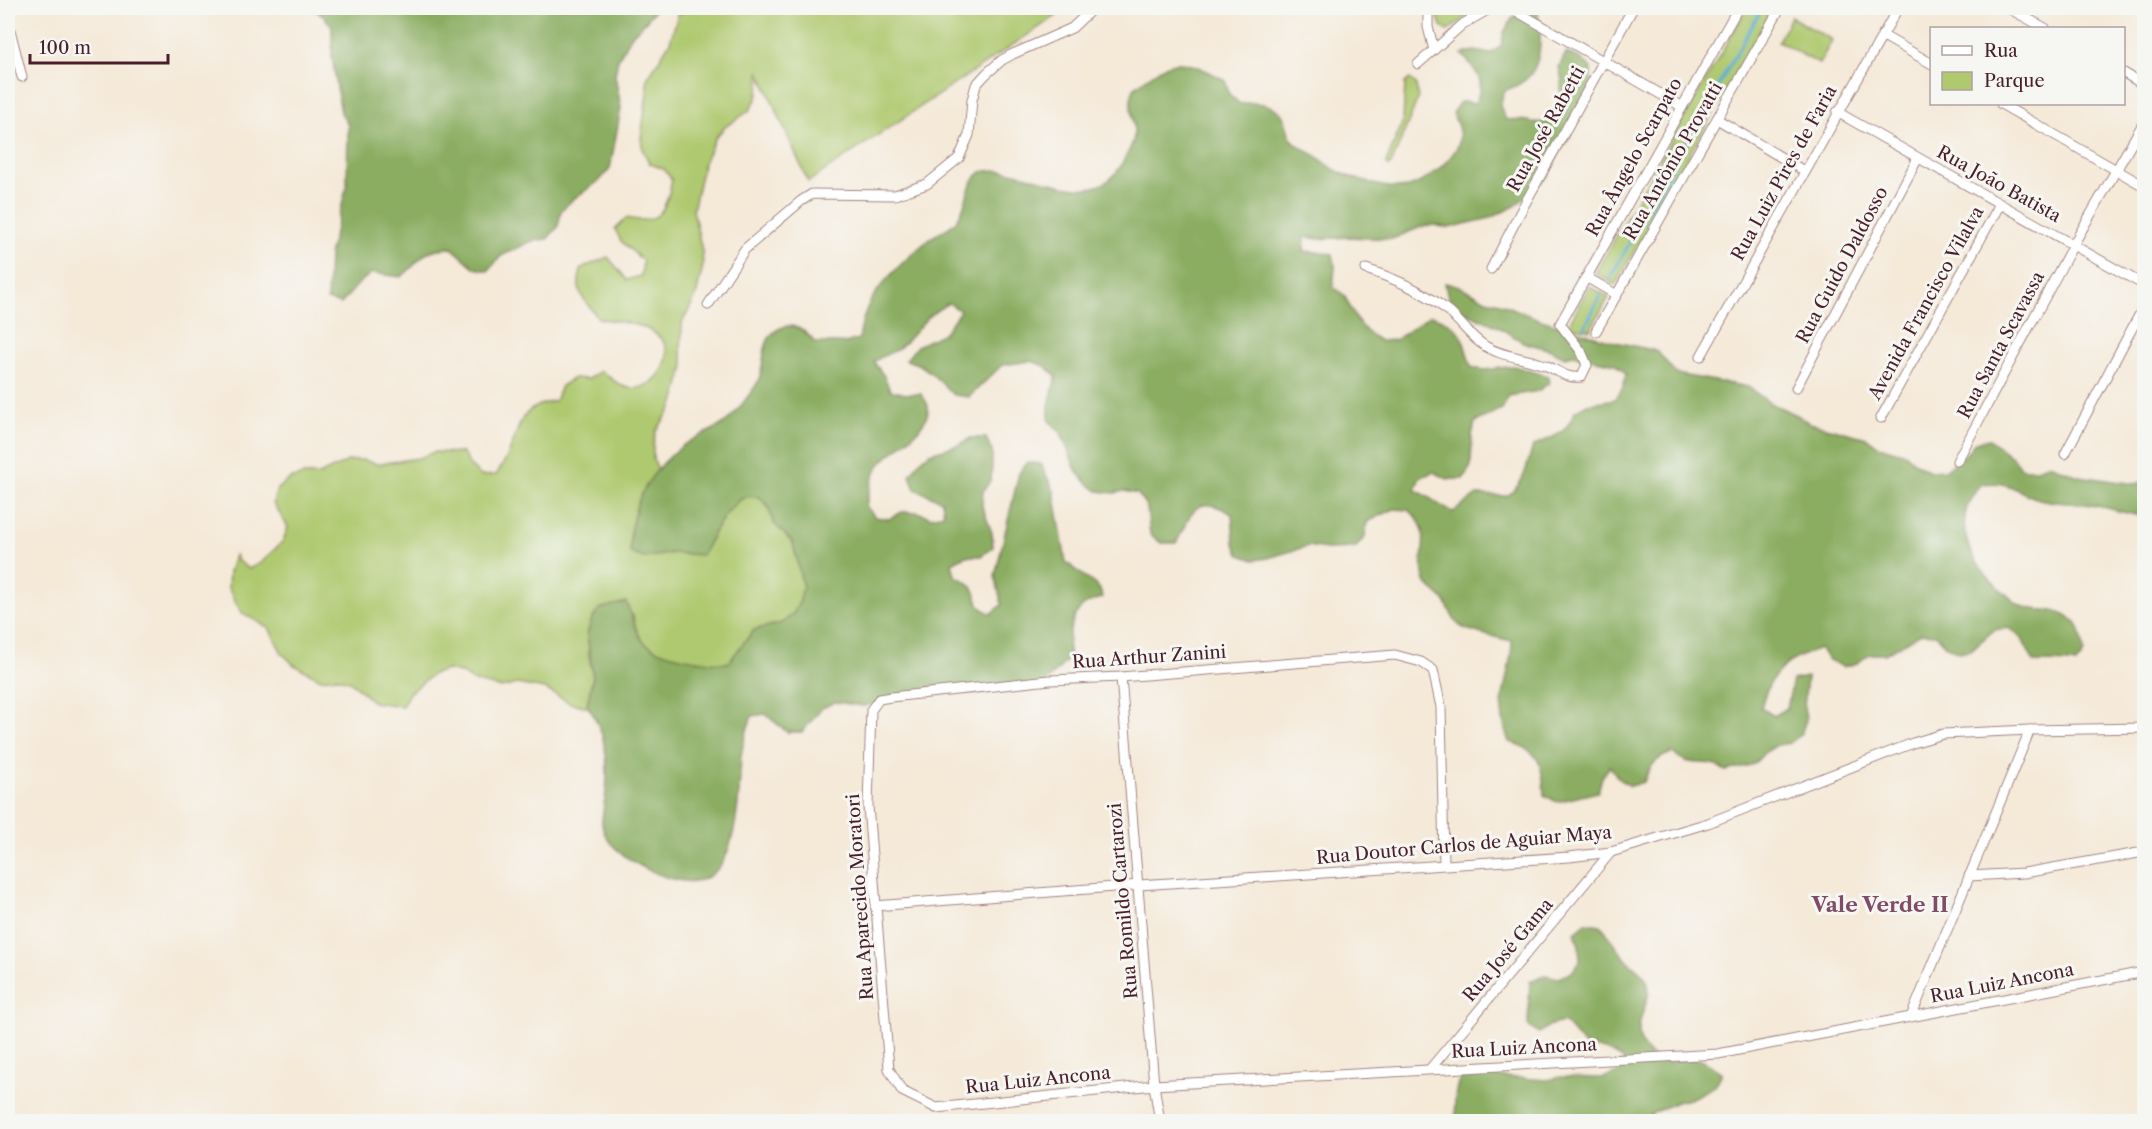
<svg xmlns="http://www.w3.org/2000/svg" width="2152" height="1129" viewBox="0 0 2152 1129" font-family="'Libre Caslon Text',serif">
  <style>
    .green { fill: #afc96f; stroke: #7c744d; stroke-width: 1.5 }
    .forest { fill: #8bad62; stroke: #6a6646; stroke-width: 1.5 }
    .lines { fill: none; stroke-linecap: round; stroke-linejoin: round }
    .stream { stroke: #5bacd6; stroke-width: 3 }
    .minor-casing { stroke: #a08482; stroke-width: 11 }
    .minor { stroke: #fff; stroke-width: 9 }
    .labels { text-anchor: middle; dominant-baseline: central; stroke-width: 6; stroke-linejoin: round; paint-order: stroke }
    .street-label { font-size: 18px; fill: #4a1f2b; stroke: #f6f6f2 }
    .quarter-label { font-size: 21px; font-weight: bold; fill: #814c66; stroke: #f6f6f2 }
  </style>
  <rect width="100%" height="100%" fill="#f6f6f2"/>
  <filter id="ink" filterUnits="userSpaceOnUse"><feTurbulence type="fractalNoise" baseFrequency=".0167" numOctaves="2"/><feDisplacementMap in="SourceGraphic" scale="12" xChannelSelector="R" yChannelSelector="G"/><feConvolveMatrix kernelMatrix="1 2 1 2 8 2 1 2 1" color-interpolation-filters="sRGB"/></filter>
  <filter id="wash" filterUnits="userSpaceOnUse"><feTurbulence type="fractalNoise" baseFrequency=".008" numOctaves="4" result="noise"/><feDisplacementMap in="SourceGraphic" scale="24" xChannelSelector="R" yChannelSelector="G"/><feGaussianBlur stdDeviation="1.35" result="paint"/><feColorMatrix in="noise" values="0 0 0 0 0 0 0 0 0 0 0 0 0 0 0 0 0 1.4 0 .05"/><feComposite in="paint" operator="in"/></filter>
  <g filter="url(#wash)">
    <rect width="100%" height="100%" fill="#f5e9d8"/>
    <g class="green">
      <path d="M696,8H1068L808,182L759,71L760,84L757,98L749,111L725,127L715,138L703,165L693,210L702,251L703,266L696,296L682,323L681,352L684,366L677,394L672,408L656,431L653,445V459L658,469C642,492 632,510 630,538L644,558L673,553L702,555C710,539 728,503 746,497C749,496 756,497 760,497L769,508L773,522L793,543L803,587L800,601L793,614L782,623L754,630L728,663C708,663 657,656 643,641C636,633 635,625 633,615L588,650L593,677L587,705L588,707L570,703L545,689L517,684L501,688L473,681L461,673L447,670L433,674L409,693L402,706L373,702L350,681L336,677L321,679L294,665L282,653L269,628L242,613L234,600L228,587L229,572L235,555L238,561L249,569L262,562L283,541L288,527L273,503L277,489L290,479L304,475H319L348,461L363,460L377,464L419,458L434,452L463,453L470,466L481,476L496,475C501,467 507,459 510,450C522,421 519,408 555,401L561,386L574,378L588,379L601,371C608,376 617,384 625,387C653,397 686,352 653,332C636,322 616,322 598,318C584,299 573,293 582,268L608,257L627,280L641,276L643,261L621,241L615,229L626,218C660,226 666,210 672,180L664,169L650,164L643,151L641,138L647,94V79L670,42L678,14Z"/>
      <polygon points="1435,8 1472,8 1471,13 1448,31 1441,26"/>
      <polygon points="1747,8 1773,8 1615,285 1595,273"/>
      <polygon points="1791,17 1832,40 1819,64 1778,41"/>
      <polygon points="1410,79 1416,84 1418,98 1391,165 1388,166 1386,163 1403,121 1405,83"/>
      <polygon points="1589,286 1609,297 1590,330 1568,326"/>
    </g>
    <g class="forest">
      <path d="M311,8H656L646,21L632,35L618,59L615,75L621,108L610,169L599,181L572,200L561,211L558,227L547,239L532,241L501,256L488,271L475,268L452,248C420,248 423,260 401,277L372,273L359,283L341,304L327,300L329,255L347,185L348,125L341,113L332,57V27L324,16Z"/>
      <path d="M1524,8H1537C1541,28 1544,61 1528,77C1522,84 1512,88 1504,91L1500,106L1506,120C1523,117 1530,125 1547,122L1555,110L1560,97L1562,80L1559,67L1566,53L1580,58L1591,68V83L1588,97L1569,138L1561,149L1548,176L1515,206L1490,218L1448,228L1434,225L1421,227L1392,239L1348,237L1319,239L1305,237L1304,251L1333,254L1335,267L1333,287L1344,295L1357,321L1367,332L1380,341L1395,340L1431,315C1464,327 1462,337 1471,367L1485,370L1514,366L1548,376L1549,383L1538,391L1509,396L1502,409L1475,422L1472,436L1471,466L1463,479H1448L1434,472L1420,477L1415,490C1430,496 1438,506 1453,512L1477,495L1507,496C1526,482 1526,467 1533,446C1555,435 1565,437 1575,411L1587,404L1615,399L1623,388L1626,374L1615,364L1573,355L1565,357L1551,350L1523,342L1497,326L1456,308L1448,297L1445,283L1459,286L1486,300L1500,303L1541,320L1615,342L1657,351L1676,374L1748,387L1770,403L1797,415L1810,423L1867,438L1878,446L1906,454L1917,464L1930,471L1945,470L1967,453L1975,442L1989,439L2013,458L2022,469H2036L2050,464L2078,476L2135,484L2144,481V517C2125,513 2106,507 2085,504C2071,503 2057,503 2043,500C2016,494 2015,480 1982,484C1946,521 1971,565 2005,593C2010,597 2014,602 2020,605C2035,614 2049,605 2068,617C2070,619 2074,620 2076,622C2081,630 2083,643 2084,653L2076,664C2062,661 2049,663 2034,662L2021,637L2008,628L1994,630L1971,650L1958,652L1945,645L1936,634L1921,633L1885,654H1870L1857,663L1843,667L1829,660L1820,649C1787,659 1769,673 1761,708L1774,716L1787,708L1793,680L1807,677L1804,707L1806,720L1801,734L1790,743L1777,745L1764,753L1754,764L1726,771C1722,769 1716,765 1712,764C1693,761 1690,766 1672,753C1656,758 1649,766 1644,782L1630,786L1618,778L1610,766L1602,777L1598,792L1557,802L1544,795C1543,766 1540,749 1509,742C1504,727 1500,712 1503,696C1506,677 1512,660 1512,641C1501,638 1466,632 1459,625C1450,618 1450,605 1442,598C1436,592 1426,587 1424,578C1416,549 1436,534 1409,510L1394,509L1367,522L1365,537L1355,548L1327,549L1308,546L1268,558L1254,560L1240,555L1234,542L1232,514C1194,491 1192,514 1176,543H1161L1150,534L1147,507L1138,494L1124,491L1114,493L1098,491L1087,483L1077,472L1060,431L1049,421V406L1056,376L1045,366L1031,361L1002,365L969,397L954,395L931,373L920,365L906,360L917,346L944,333L960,311L949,303C922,317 919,331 899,348C891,354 882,355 874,362L884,376L890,390L906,394H921C923,397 927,402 928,406C931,428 894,449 882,462C872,473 869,492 866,506L875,517L889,519L902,512H917L931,517L944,514L942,501L915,489L910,475L919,462L930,453L958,445L971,438H986L992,451V466L991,480L983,491L982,506L992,533L993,547L981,556H965L952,563L955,576C971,582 976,589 979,606L991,614L1002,605L995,576L1019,473L1027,462L1041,464L1054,491L1066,562L1099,588L1103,597C1097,600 1087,602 1082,607C1070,618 1066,642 1070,657L1044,684L1000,687L986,693H969L941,687L864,706L835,702L822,708L802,732H787L765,714L752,716C747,729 743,743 741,756C740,762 741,768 740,774C739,800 736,841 722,863C713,877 699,883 683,881C658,878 604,853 602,823C602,813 605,802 606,792C609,760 606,731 587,705L593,677L587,635L591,621L599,609L626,602C633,615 634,630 643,641C657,656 708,663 728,663L754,630L782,623L793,614L800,601L803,587L793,543L773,522L769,508L760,497C756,497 749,496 746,497C728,503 710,539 702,555L673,553L644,558L630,553C629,507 646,475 681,447C692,438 706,434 718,427C731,420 740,407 749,395C753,390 757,384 759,379C765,363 761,340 777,330C793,320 806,331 815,343H845L859,339C861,328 863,317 867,308C879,282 910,255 931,238C938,233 948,229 954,223C968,210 966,179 982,172C988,170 998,170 1004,171C1045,175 1097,213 1123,162C1126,155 1131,149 1133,141C1137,127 1130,115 1131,101C1131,97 1133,92 1134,88C1139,83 1165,65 1170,64C1189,59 1209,72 1225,80L1229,94L1240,104C1254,102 1267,102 1279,111C1288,118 1286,132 1292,139C1298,148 1309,151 1318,157C1324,162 1330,167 1337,171C1353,179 1390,191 1408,187C1424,183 1442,168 1452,155C1464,141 1460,128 1452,113L1460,102L1475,103C1487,79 1477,73 1462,54L1475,51L1490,54L1501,46L1504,32L1512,19Z"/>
      <path d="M1586,923L1601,925C1609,936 1617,948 1626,959C1632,966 1641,970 1646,979C1657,1000 1629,1019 1643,1046C1649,1057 1659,1060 1670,1063C1692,1052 1703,1059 1722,1073L1715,1086L1690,1099L1676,1102L1651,1114L1653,1121L1457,1122C1454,1105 1454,1093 1460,1077L1489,1074L1503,1077L1547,1080L1561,1077L1603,1078L1618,1073L1624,1060C1611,1051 1600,1047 1585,1046L1564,1022L1550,1025L1539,1033L1528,1025L1530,981L1545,975L1559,978L1572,972L1580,961L1579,946L1575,932Z"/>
    </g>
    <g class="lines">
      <g class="stream">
        <polyline points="1610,278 1762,8"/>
        <polyline points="1585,327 1600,296"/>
      </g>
    </g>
  </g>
  <g filter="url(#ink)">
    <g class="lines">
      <g class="minor-casing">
        <g id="minor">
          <polyline points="1428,8 1428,27 1434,50"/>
          <polyline points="1511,8 1681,106"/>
          <polyline points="2008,8 2045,28"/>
          <polyline points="8,22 22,77"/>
          <polyline points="1882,35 1932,64"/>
          <polyline points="1418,64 1463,24 1491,8"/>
          <polyline points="2124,73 2144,85"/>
          <polyline points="2001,104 2144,186"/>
          <polyline points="1837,112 2144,285"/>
          <polyline points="1717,119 1804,171"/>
          <path d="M1366,269C1395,279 1424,291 1448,311C1461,322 1471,338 1485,346C1504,358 1527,357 1547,366C1560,371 1566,379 1581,377L1587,365L1581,351L1560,324L1738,8"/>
          <polyline points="1491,269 1523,207 1633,8"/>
          <polyline points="1586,277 1617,295"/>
          <polyline points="708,305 745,249 801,201 812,194 895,195 927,184 959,158 969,135 972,100 976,85 986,74 1002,60 1013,54 1072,28 1093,8"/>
          <polyline points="1596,331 1780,8"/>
          <polyline points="1701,356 1898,8"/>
          <polyline points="1796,388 1918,158"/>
          <polyline points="1881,418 2000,204"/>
          <polyline points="2065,454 2144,306"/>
          <polyline points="1957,461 2073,245 2144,122"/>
          <polyline points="1121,677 1154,1085 1160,1122"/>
          <polyline points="1444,864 1441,707 1433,670 1421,662 1395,655 1121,677 1050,680 891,697 879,699 871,710 868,806 889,1069 902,1091 936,1108 1154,1085 1718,1054 2144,972"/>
          <polyline points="1969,876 2024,873 2144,852"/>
          <polyline points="875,906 1139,885 1569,857 1611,852 1708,823 1913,743 1943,734 2030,730 2144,728"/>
          <polyline points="1911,1017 2030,730"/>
          <polyline points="1430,1069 1611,852"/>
        </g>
      </g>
      <use href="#minor" class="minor"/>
    </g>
  </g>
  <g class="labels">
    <g class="street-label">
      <text transform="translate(1546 129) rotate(-61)">Rua José Rabetti</text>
      <text transform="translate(1634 157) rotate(-61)">Rua Ângelo Scarpato</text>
      <text transform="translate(1673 161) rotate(-60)">Rua Antônio Provatti</text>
      <text transform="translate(1784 173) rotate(-61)">Rua Luiz Pires de Faria</text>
      <text transform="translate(1999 184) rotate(29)">Rua João Batista</text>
      <text transform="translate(1842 265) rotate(-62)">Rua Guido Daldosso</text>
      <text transform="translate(1926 303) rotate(-61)">Avenida Francisco Vilalva</text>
      <text transform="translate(2001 345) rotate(-62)">Rua Santa Scavassa</text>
      <text transform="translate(1149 657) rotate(-4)">Rua Arthur Zanini</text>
      <text transform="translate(1464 845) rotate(-5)">Rua Doutor Carlos de Aguiar Maya</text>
      <text transform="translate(860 897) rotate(-94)">Rua Aparecido Moratori</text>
      <text transform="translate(1123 901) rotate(-95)">Rua Romildo Cartarozi</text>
      <text transform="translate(1508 950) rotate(-50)">Rua José Gama</text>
      <text transform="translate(2002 983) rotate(-11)">Rua Luiz Ancona</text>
      <text transform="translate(1524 1048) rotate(-3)">Rua Luiz Ancona</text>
      <text transform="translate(1038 1080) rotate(-6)">Rua Luiz Ancona</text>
    </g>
    <g class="quarter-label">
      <text x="1880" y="904">Vale Verde II</text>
    </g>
  </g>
  <rect width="2152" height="1129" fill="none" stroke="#f6f6f2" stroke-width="30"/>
  <rect x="1930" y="27" width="195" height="78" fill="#f6f6f2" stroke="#b1a0a2" stroke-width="1.5"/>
  <rect x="1942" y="46" width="30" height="9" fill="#ffffff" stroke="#b1a0a2" stroke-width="1.5"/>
  <text x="1984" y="57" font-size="18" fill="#4a1f2b">Rua</text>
  <rect x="1942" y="72" width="30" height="18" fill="#afc96f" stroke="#b1a0a2" stroke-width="1.5"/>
  <text x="1984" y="87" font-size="18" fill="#4a1f2b">Parque</text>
  <path d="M30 54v9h138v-9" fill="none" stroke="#4a1f2b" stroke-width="3"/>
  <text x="39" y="54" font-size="18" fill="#4a1f2b" stroke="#f6f6f2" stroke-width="4.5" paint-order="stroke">100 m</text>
</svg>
